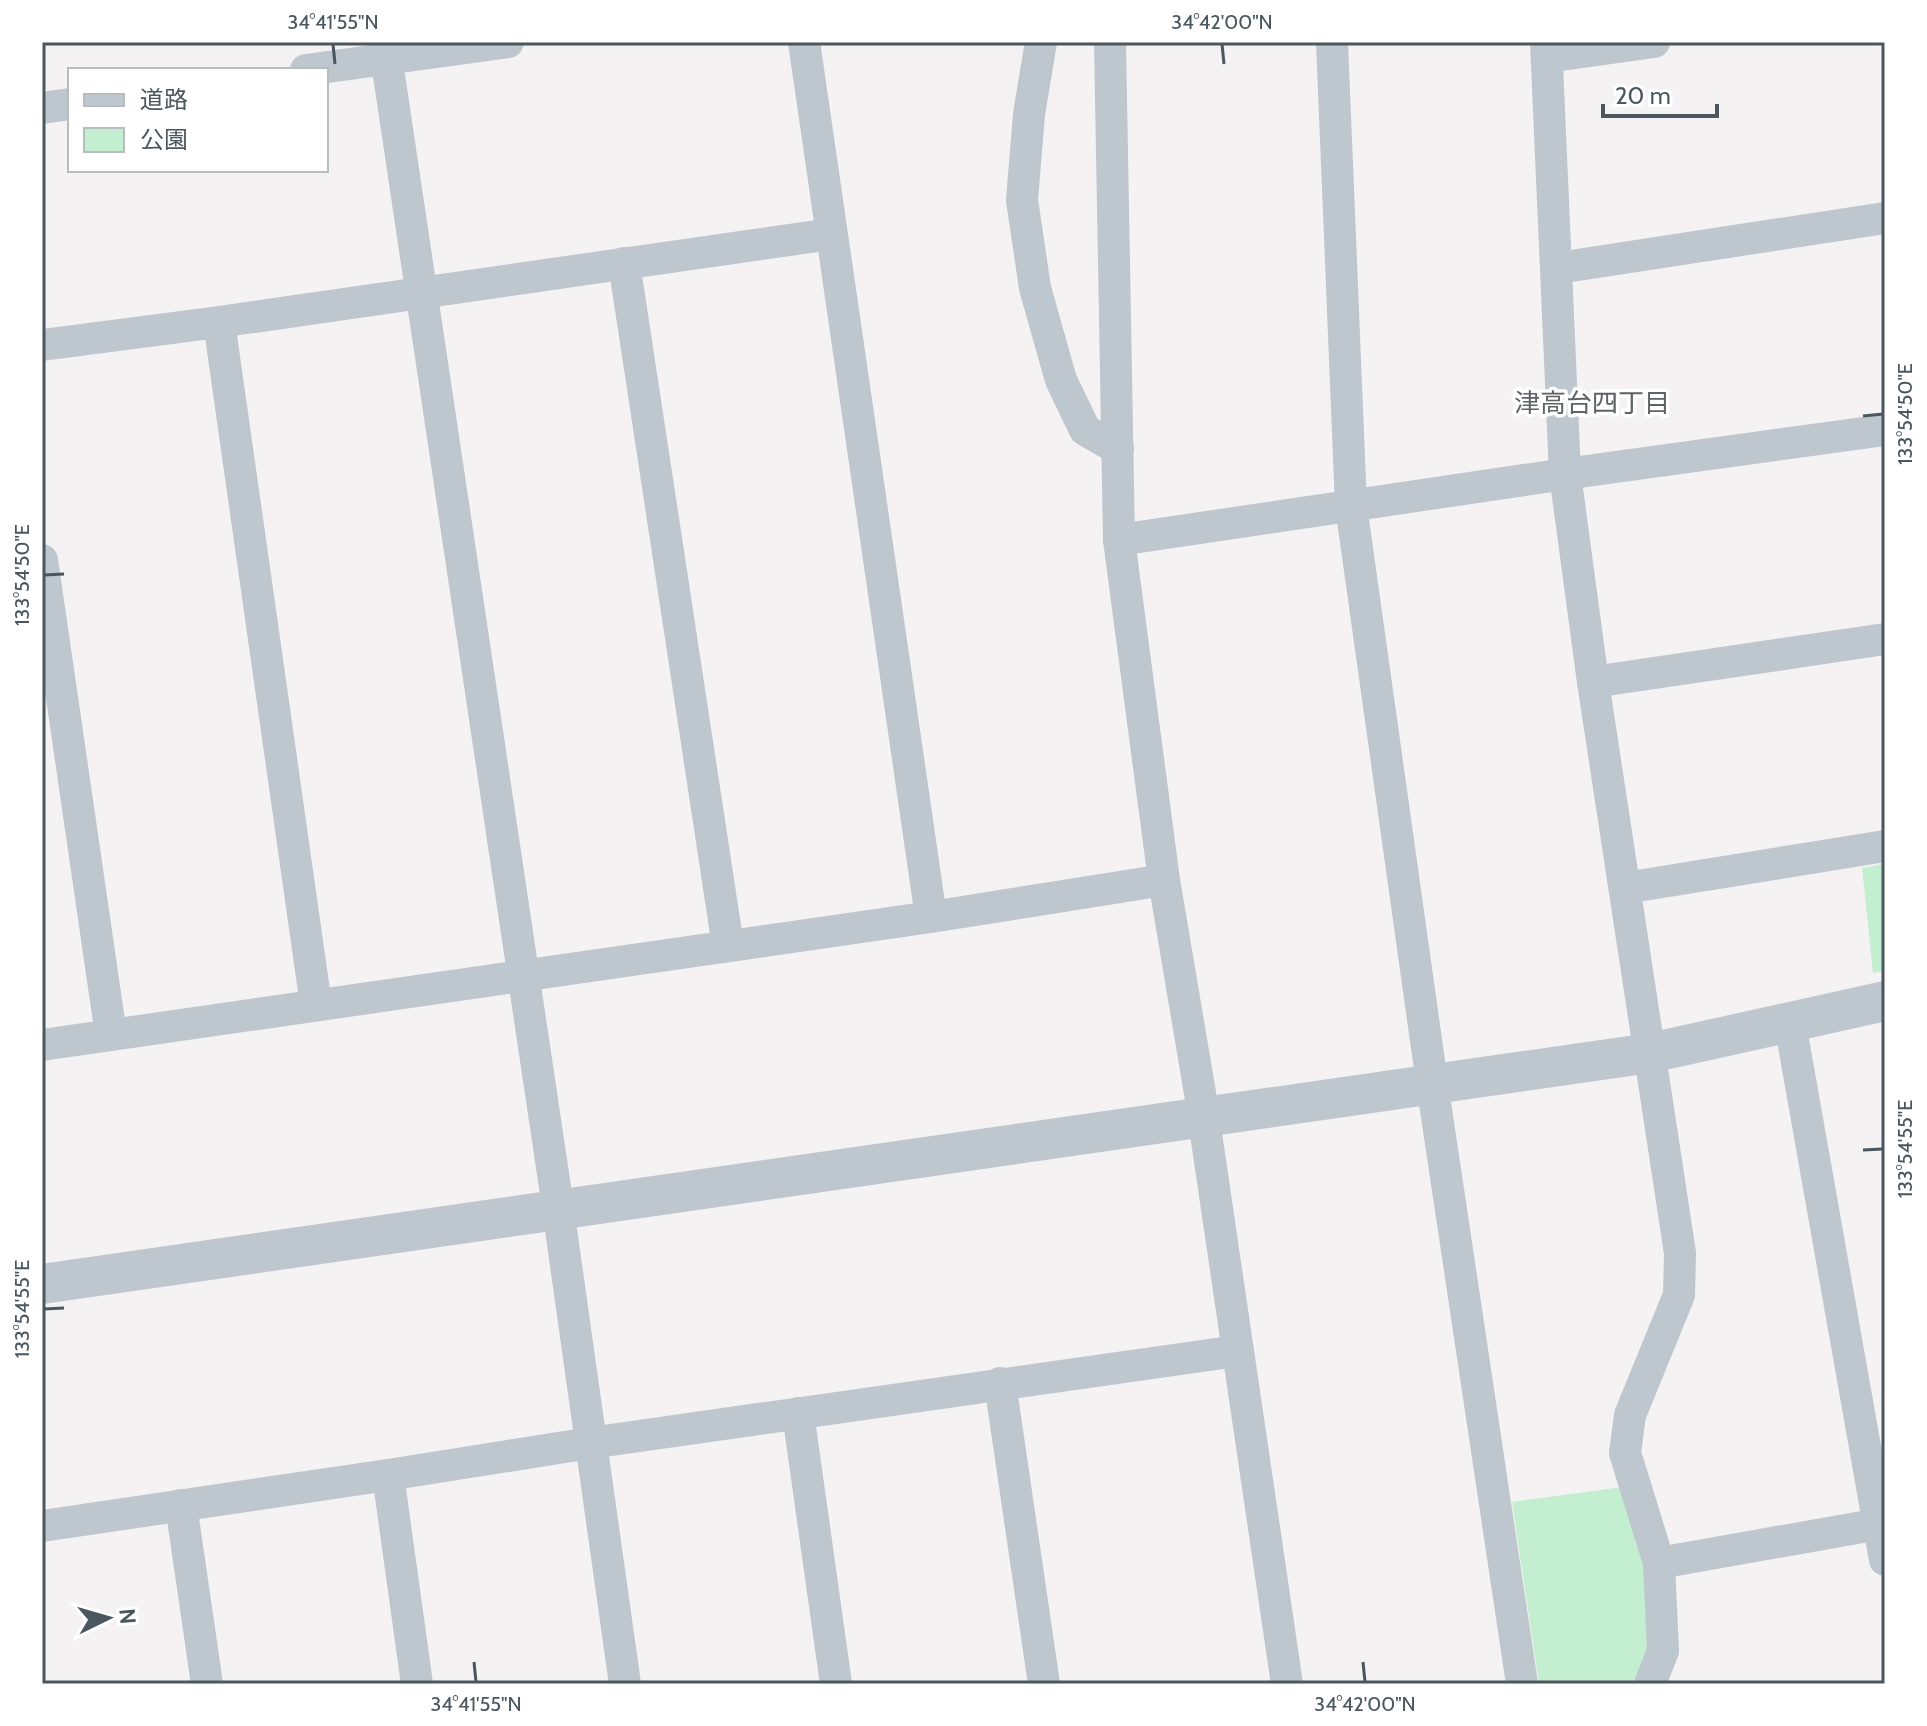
<svg xmlns="http://www.w3.org/2000/svg" width="1927" height="1726" viewBox="0 0 1927 1726" font-family="Cabin,'Noto Sans JP',sans-serif">
  <style>
    .green { fill: #c3efd0 }
    .lines { fill: none; stroke-linecap: round; stroke-linejoin: round }
    .minor { stroke: #bec7ce; stroke-width: 32 }
    .tertiary { stroke: #bec7ce; stroke-width: 40 }
    .ticks { fill: none; stroke: #4a575f; stroke-width: 3 }
    .labels { text-anchor: middle; dominant-baseline: central; stroke-width: 7; stroke-linejoin: round; paint-order: stroke }
    .neighbourhood-label { font-size: 26px; fill: #5e6366; stroke: #fff }
    .neatline { fill: none; stroke: #4a575f; stroke-width: 3 }
    .ticks-label { font-size: 20px; text-anchor: middle; fill: #4a575f }
  </style>
  <rect width="100%" height="100%" fill="#f4f2f2"/>
  <g class="green">
    <polygon points="1885,864 1885,971 1873,973 1862,868"/>
    <polygon points="1630,1486 1647,1550 1648,1653 1636,1684 1539,1684 1512,1502"/>
  </g>
  <g class="lines">
    <g class="minor">
      <polyline points="384,42 555,1187 625,1684"/>
      <polyline points="804,42 931,917"/>
      <polyline points="1041,42 1029,114 1022,200 1035,288 1061,380 1085,430 1118,449"/>
      <polyline points="1110,42 1119,540 1164,880 1200,1093 1287,1684"/>
      <polyline points="1332,42 1351,506 1432,1083 1522,1684"/>
      <polyline points="1546,42 1565,474 1593,682 1680,1253 1679,1295 1630,1415 1625,1453 1659,1563 1663,1651 1650,1684"/>
      <polyline points="1547,57 1654,42"/>
      <polyline points="306,70 508,42"/>
      <polyline points="42,108 70,104"/>
      <polyline points="624,263 728,946"/>
      <polyline points="1558,268 1885,218"/>
      <polyline points="219,322 316,1005"/>
      <polyline points="42,345 219,322 831,234"/>
      <polyline points="1119,540 1565,474 1885,430"/>
      <polyline points="42,560 111,1035"/>
      <polyline points="1593,682 1885,639"/>
      <polyline points="1625,888 1885,846"/>
      <polyline points="1790,1023 1885,1560"/>
      <polyline points="42,1045 931,917 1164,880"/>
      <polyline points="1000,1383 1044,1684"/>
      <polyline points="798,1413 836,1684"/>
      <polyline points="388,1475 417,1684"/>
      <polyline points="181,1505 207,1684"/>
      <polyline points="42,1526 388,1475 590,1443 1237,1351"/>
      <polyline points="1659,1563 1885,1523"/>
    </g>
    <polyline class="tertiary" points="42,1284 1650,1053 1885,1001"/>
  </g>
  <path class="ticks" d="M333,44L335,64M1222,44L1224,64M1863,416L1883,414M44,575L64,574M1863,1150L1883,1149M44,1309L64,1308M474,1662L476,1682M1363,1662L1365,1682"/>
  <g class="labels">
    <g class="neighbourhood-label">
      <text x="1592" y="403">津高台四丁目</text>
    </g>
  </g>
  <rect width="1927" height="1726" fill="none" stroke="#ffffff" stroke-width="88"/>
  <rect x="68" y="68" width="260" height="104" fill="#ffffff" stroke="#b7bcbf" stroke-width="2"/>
  <rect x="84" y="94" width="40" height="12" fill="#bec7ce" stroke="#b7bcbf" stroke-width="2"/>
  <text x="140" y="108" font-size="24" fill="#4a575f">道路</text>
  <rect x="84" y="128" width="40" height="24" fill="#c3efd0" stroke="#b7bcbf" stroke-width="2"/>
  <text x="140" y="148" font-size="24" fill="#4a575f">公園</text>
  <g transform="translate(108 1618) rotate(85)" stroke="#ffffff" stroke-width="6" paint-order="stroke">
  <path d="M0-6L14 30L0 20L-14 30Z" fill="#4a575f"/>
  <text y="-12" font-size="22" font-weight="bold" text-anchor="middle" fill="#4a575f">N</text>
  </g>
  <path d="M1603 104v12h114v-12" fill="none" stroke="#4a575f" stroke-width="4"/>
  <text x="1615" y="104" font-size="24" fill="#4a575f" stroke="#ffffff" stroke-width="6" paint-order="stroke">20 m</text>
  <rect x="44" y="44" width="1839" height="1638" class="neatline"/>
  <g class="ticks-label">
    <text x="333" y="29">34°41'55"N</text>
    <text x="1222" y="29">34°42'00"N</text>
    <text transform="translate(1905 414) rotate(-90)" y="7">133°54'50"E</text>
    <text transform="translate(22 575) rotate(-90)" y="7">133°54'50"E</text>
    <text transform="translate(1905 1149) rotate(-90)" y="7">133°54'55"E</text>
    <text transform="translate(22 1309) rotate(-90)" y="7">133°54'55"E</text>
    <text x="476" y="1711">34°41'55"N</text>
    <text x="1365" y="1711">34°42'00"N</text>
  </g>
</svg>
